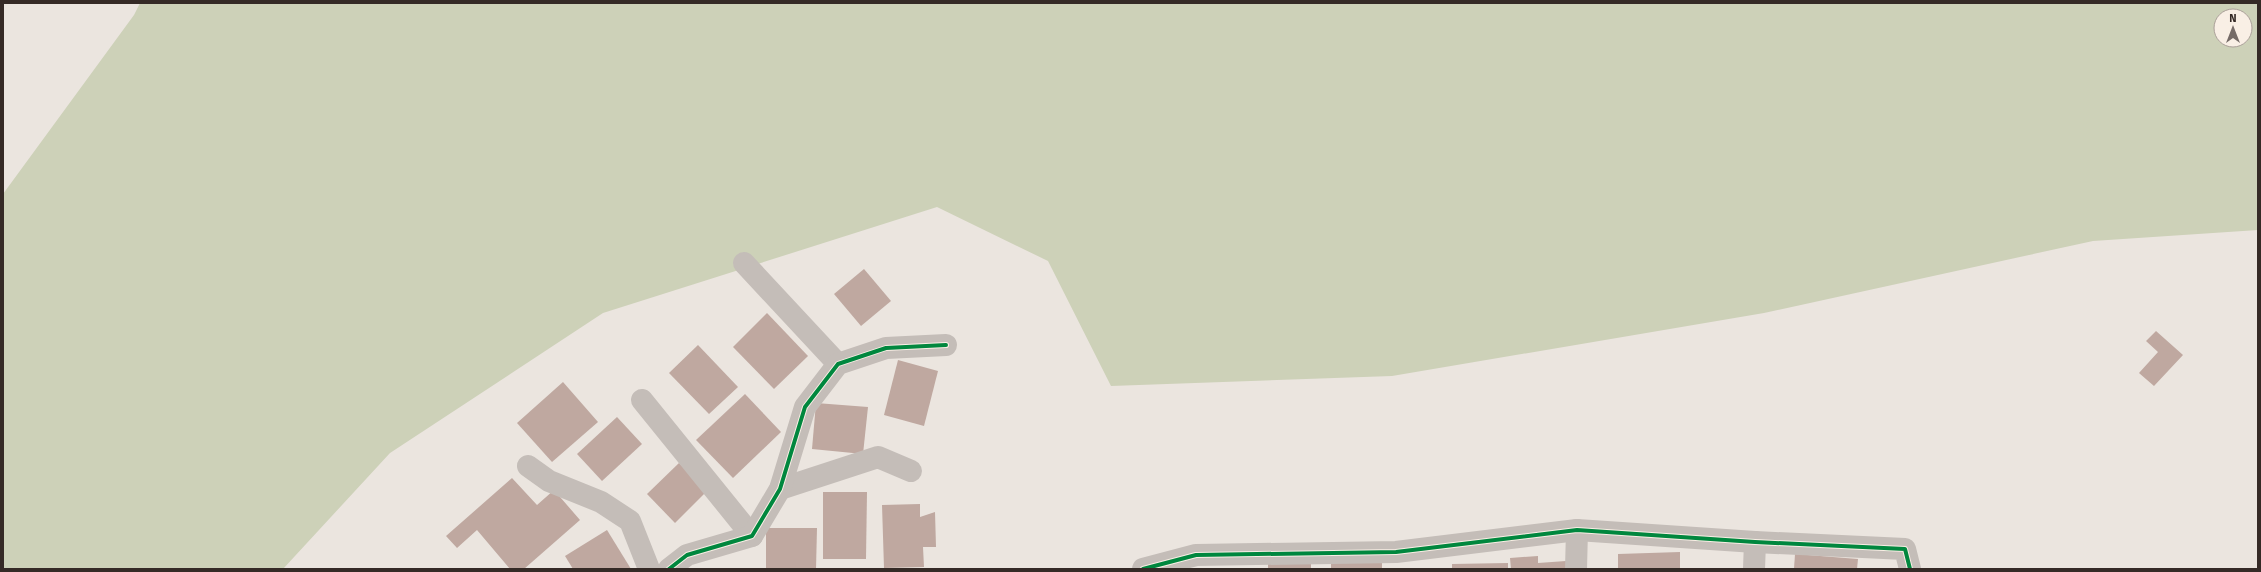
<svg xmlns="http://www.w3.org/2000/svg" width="2261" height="572" viewBox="0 0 2261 572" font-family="'Fira Sans',sans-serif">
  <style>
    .green { fill: #cdd1b8; fill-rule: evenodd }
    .building { fill: #bfa8a0 }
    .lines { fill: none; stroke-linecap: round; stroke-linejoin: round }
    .minor { stroke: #c4bdb8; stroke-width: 22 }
    .cycleway-casing { stroke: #f9efe5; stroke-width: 6 }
    .cycleway { stroke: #00873e; stroke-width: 4 }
  </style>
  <rect width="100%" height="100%" fill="#ebe5df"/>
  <path class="green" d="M140,3H2258V230L2093,241L1764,313L1392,376L1111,386L1048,261L937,207L603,313L390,453L283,569H3V194L134,15ZM2221,16H2245V40H2221Z"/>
  <g class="building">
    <polygon points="864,269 891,301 861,326 834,294"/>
    <polygon points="767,313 808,356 774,389 733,347"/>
    <polygon points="2156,331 2183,355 2154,386 2139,373 2158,352 2146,341"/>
    <polygon points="698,345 738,387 709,414 669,373"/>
    <polygon points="898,360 938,371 924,426 884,415"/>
    <polygon points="563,382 598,422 552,462 517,423"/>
    <polygon points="745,394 781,432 733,478 696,440"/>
    <polygon points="816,403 868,407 863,454 812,449"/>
    <polygon points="617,417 642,444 602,481 577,454"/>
    <polygon points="679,463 707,491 675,523 647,494"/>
    <polygon points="512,478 537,505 554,490 580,520 524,569 510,569 477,530 457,548 446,536"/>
    <polygon points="823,492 867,492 866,559 823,559"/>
    <polygon points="920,504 920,517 935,512 936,547 923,547 924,567 884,568 882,505"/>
    <polygon points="766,528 817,528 816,569 766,569"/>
    <polygon points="607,530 631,569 573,569 565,556"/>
    <polygon points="1680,552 1680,569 1618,569 1618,554"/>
    <polygon points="1795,554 1858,559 1857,569 1794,569"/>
    <polygon points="1538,556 1538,563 1566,561 1567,569 1511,569 1510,558"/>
    <polygon points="1268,558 1311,559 1311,569 1268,569"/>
    <polygon points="1331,558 1382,559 1382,569 1331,569"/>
    <polygon points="1508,563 1508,569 1452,569 1452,564"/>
  </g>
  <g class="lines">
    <g class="minor">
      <polyline points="744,263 838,364"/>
      <polyline points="642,400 752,536"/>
      <polyline points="528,466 549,481 601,502 630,521 649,569"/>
      <polyline points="780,489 878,457 911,471"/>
      <polyline points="669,569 687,555 752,536 780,489 805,407 838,364 886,348 946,345"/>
      <polyline points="1143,569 1196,555 1396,552 1577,530 1755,542 1905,549 1910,569"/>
      <polyline points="1576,569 1577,530"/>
      <polyline points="1754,569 1755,542"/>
    </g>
    <g class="cycleway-casing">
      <g id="cycleway">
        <polyline points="669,569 687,555 752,536 780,489 805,407 838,364 886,348 946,345"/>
        <polyline points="1143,569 1196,555 1396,552 1577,530 1755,542 1905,549 1910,569"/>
      </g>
    </g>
    <use href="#cycleway" class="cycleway"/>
  </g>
  <rect width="2261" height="572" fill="none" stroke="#352a26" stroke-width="8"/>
  <g transform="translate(2233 28)"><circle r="19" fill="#f9efe5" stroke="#aba099"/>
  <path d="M0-3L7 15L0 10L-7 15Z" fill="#756b67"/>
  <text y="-6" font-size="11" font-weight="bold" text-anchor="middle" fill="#352a26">N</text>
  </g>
</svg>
